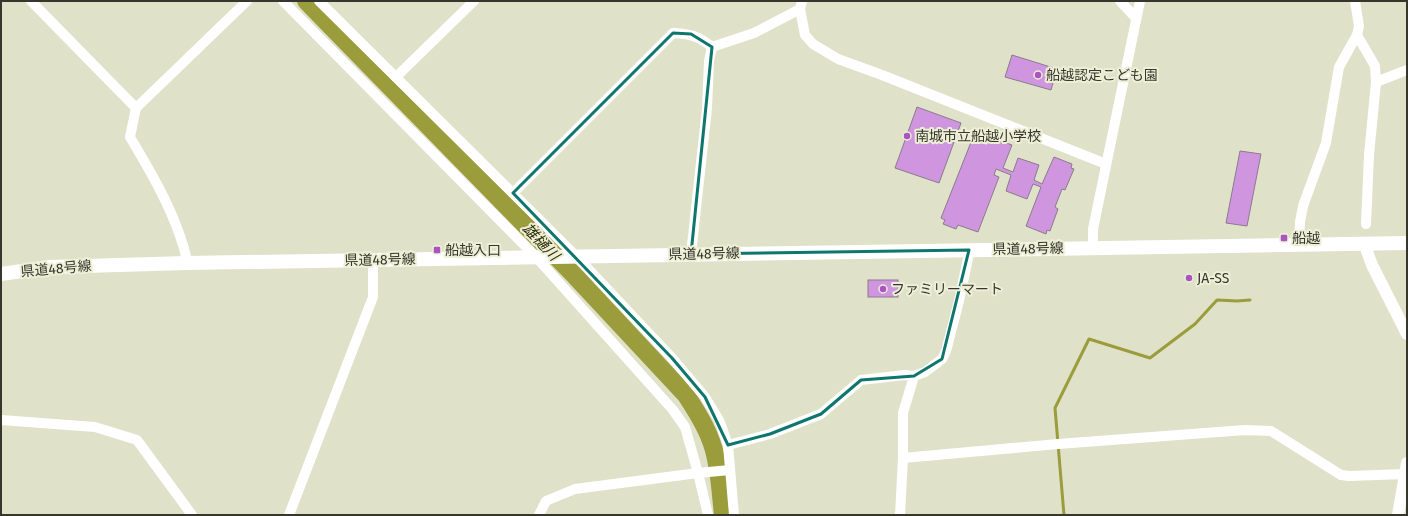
<svg xmlns="http://www.w3.org/2000/svg" width="1408" height="516" viewBox="0 0 1408 516" font-family="'Fira Sans','Noto Sans JP',sans-serif">
  <style>
    .lines { fill: none; stroke-linecap: round; stroke-linejoin: round }
    .stream { stroke: #9b9c3b; stroke-width: 3 }
    .river { stroke: #9b9c3b; stroke-width: 18 }
    .building { fill: #cf96df; stroke: #897b8d }
    .minor { stroke: #fff; stroke-width: 10 }
    .tertiary { stroke: #fff; stroke-width: 12 }
    .secondary { stroke: #fff; stroke-width: 14 }
    .marked { fill: none; stroke: #0f766e; stroke-width: 3; stroke-linejoin: round }
    .poi-dot { fill: #aa54c2; stroke: #edefd6; stroke-width: 1.5 }
    .labels { text-anchor: middle; dominant-baseline: central; stroke-width: 4; stroke-linejoin: round; paint-order: stroke }
    .poi-label { font-size: 14px; fill: #36362d; stroke: #edefd6; text-anchor: start }
    .street-label { font-size: 14px; fill: #36362d; stroke: #edefd6 }
    .water-label { font-size: 15px; font-style: italic; fill: #2d2e04; stroke: #edefd6 }
  </style>
  <rect width="100%" height="100%" fill="#e0e1c9"/>
  <g class="lines">
    <polyline class="stream" points="1064,515 1055,408 1089,339 1150,358 1195,324 1217,300 1237,301 1250,300"/>
    <path class="river" d="M306,1L575,276L686,395C699,415 712,436 716,459C720,478 721,497 723,515"/>
  </g>
  <g class="building">
    <polygon points="1012,55 1057,69 1051,90 1005,77"/>
    <polygon points="917,107 961,123 939,183 895,168"/>
    <polygon points="980,129 996,135 995,139 1012,145 1003,168 1013,172 1018,158 1039,165 1034,180 1042,184 1054,157 1072,164 1071,168 1074,169 1065,190 1062,189 1055,207 1058,209 1050,231 1047,230 1046,234 1026,226 1041,187 1033,184 1027,199 1006,191 1011,175 996,169 994,175 999,177 978,232 958,225 956,229 943,224 945,220 941,218 975,132 978,133"/>
    <polygon points="1240,151 1261,154 1247,226 1226,223"/>
    <rect x="868" y="280" width="30" height="17"/>
  </g>
  <g class="lines">
    <g class="minor">
      <polyline points="31,1 136,108"/>
      <polyline points="283,1 536,257 673,410 685,427 698,473 708,515"/>
      <polyline points="319,1 577,257 672,358 705,397 719,420 728,445 734,515"/>
      <polyline points="1120,1 1136,18"/>
      <polyline points="800,9 805,35 813,44 838,59 882,75 1106,164"/>
      <polyline points="1357,35 1375,66 1376,82 1369,155 1366,224"/>
      <polyline points="712,47 754,33 800,9 802,1"/>
      <polyline points="396,77 474,1"/>
      <polyline points="1376,82 1407,70"/>
      <path d="M513,193L673,33C691,34 698,36 712,47"/>
      <polyline points="1299,244 1300,222 1303,206 1326,143 1339,67 1357,35 1359,26 1355,1"/>
      <polyline points="1093,247 1093,229 1140,1"/>
      <polyline points="691,254 707,108 709,61 712,47"/>
      <path d="M187,263C186,253 183,245 180,236C168,201 149,169 130,137L136,108L247,1"/>
      <polyline points="1,420 95,427 137,440 192,515"/>
      <polyline points="728,445 770,434 821,414 861,380 905,375 914,376 925,372 942,359 946,351 959,301 968,258 969,250"/>
      <polyline points="903,458 1058,444 1245,430 1271,431 1341,475 1349,476 1405,474"/>
      <polyline points="289,515 373,297 373,268 371,260"/>
      <polyline points="539,515 546,501 575,489 698,473 730,470"/>
      <polyline points="900,515 903,458 903,413 914,376"/>
    </g>
    <g class="tertiary">
      <polyline points="1364,243 1372,265 1407,334"/>
      <polyline points="1398,515 1407,463"/>
    </g>
    <polyline class="secondary" points="1,274 50,267 187,263 1407,243"/>
  </g>
  <path class="marked" d="M673,33L691,34L712,47L691,254L969,250L942,359L914,376L861,380L821,414L770,434L728,445L705,397L672,358L513,193Z"/>
  <g class="poi-dot">
    <circle cx="1038" cy="75" r="4"/>
    <circle cx="907" cy="136" r="4"/>
    <rect x="1280" y="234" width="8" height="8" rx="2"/>
    <rect x="433" y="246" width="8" height="8" rx="2"/>
    <circle cx="1189" cy="278" r="4"/>
    <circle cx="883" cy="289" r="4"/>
  </g>
  <g class="labels">
    <g class="poi-label">
      <text x="1046" y="75">船越認定こども園</text>
      <text x="915" y="136">南城市立船越小学校</text>
      <text x="1292" y="238">船越</text>
      <text x="445" y="250">船越入口</text>
      <text x="1197" y="278">JA-SS</text>
      <text x="891" y="289">ファミリーマート</text>
    </g>
    <g class="street-label">
      <text transform="translate(1028 249) rotate(-1)">県道48号線</text>
      <text transform="translate(704 254) rotate(-1)">県道48号線</text>
      <text transform="translate(380 260) rotate(-1)">県道48号線</text>
      <text transform="translate(56 269) rotate(-5)">県道48号線</text>
    </g>
    <g class="water-label">
      <text transform="translate(541 242) rotate(46)">雄樋川</text>
    </g>
  </g>
  <rect width="1408" height="516" fill="none" stroke="#36362d" stroke-width="4"/>
</svg>
